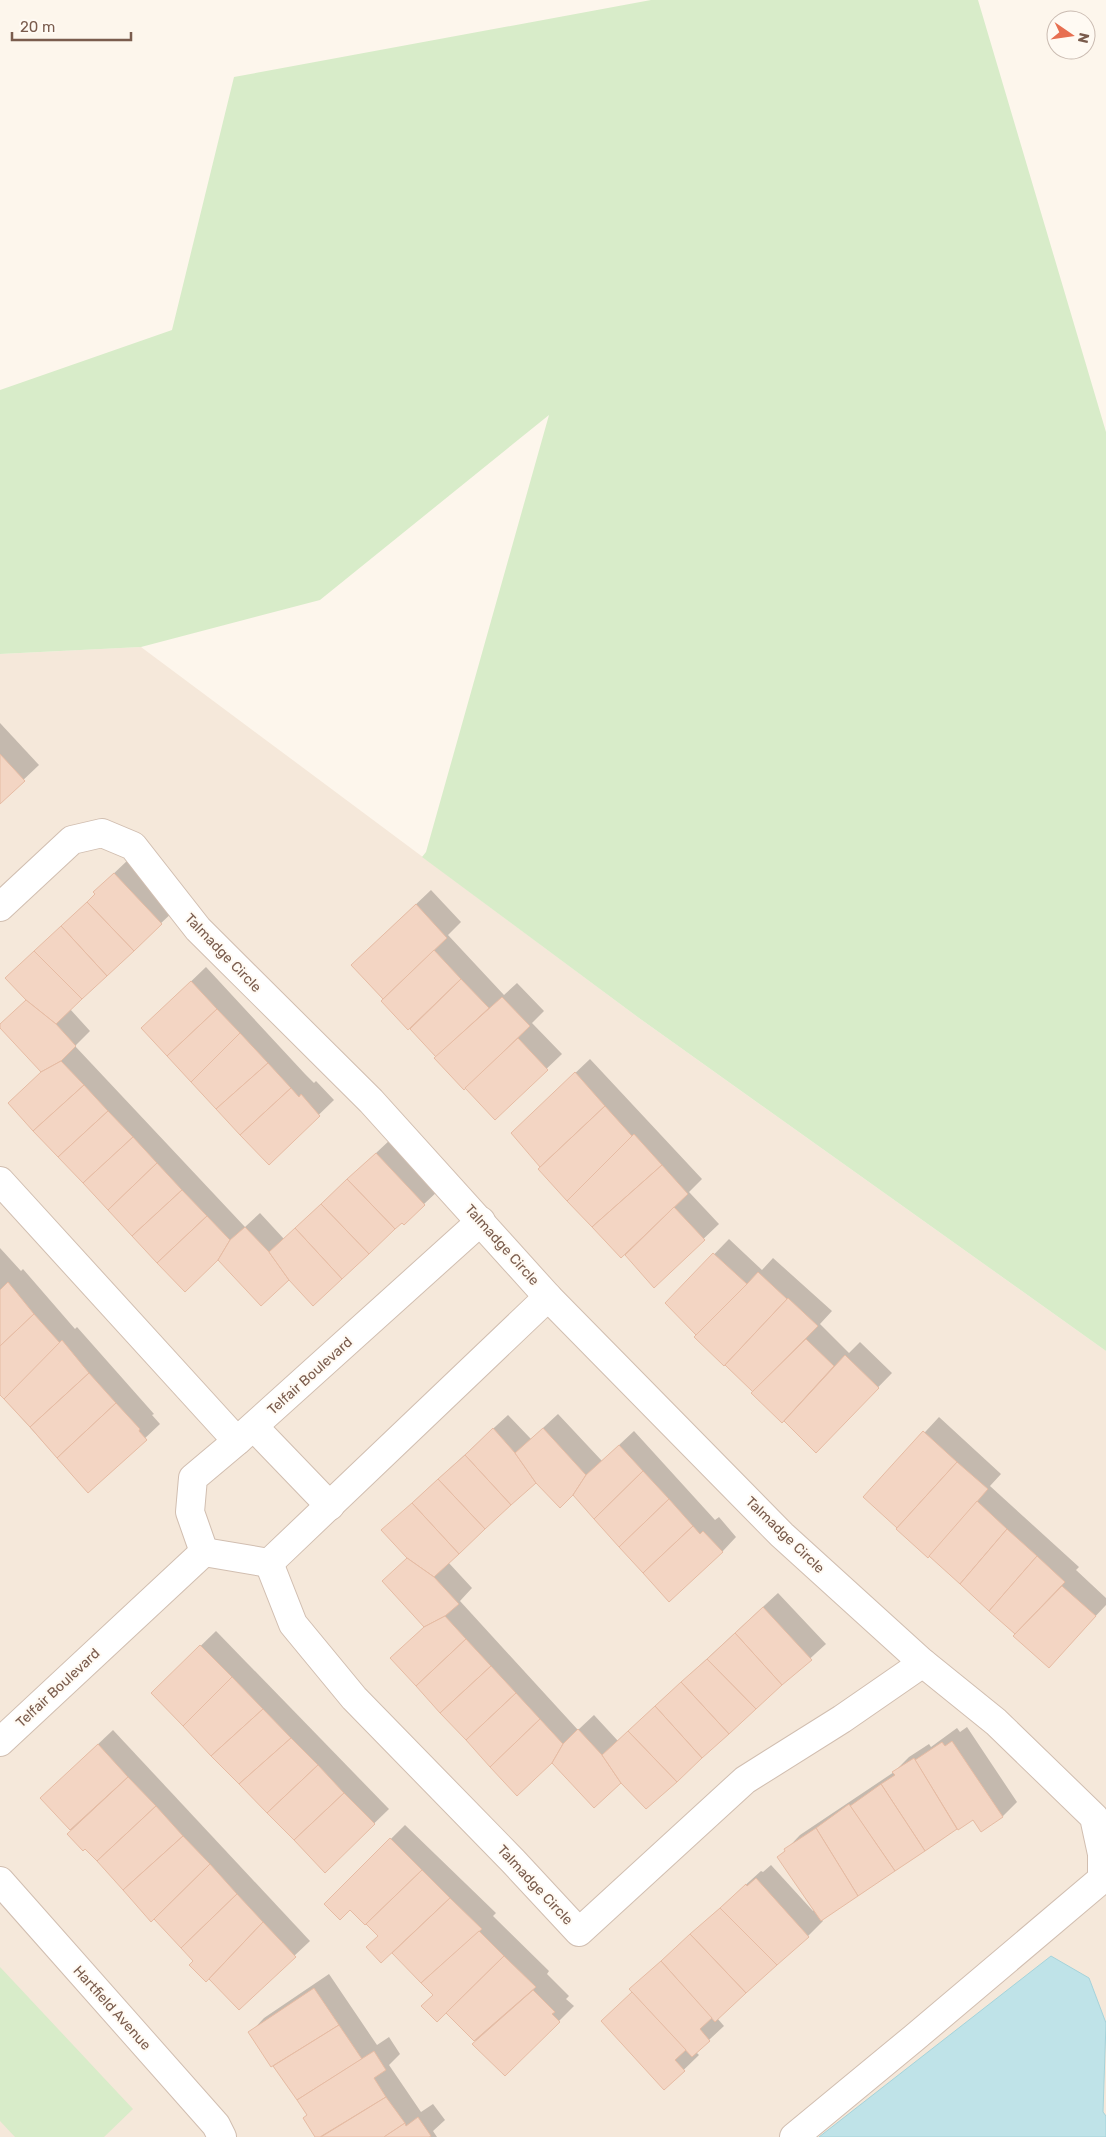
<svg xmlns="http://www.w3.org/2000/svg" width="1106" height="2137" viewBox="0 0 1106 2137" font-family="Rubik,sans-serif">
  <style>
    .residential { fill: #f5e8da }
    .green { fill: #d8ecc9 }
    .water { fill: #bfe3e8; stroke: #a5d3da }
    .shadow { fill: #0003 }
    .building { fill: #f3d5c3; stroke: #e6bba3 }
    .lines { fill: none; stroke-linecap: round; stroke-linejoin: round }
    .minor-casing { stroke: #d1beb0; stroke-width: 30 }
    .minor { stroke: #fff; stroke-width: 28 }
    .labels { text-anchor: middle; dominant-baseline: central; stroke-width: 4; stroke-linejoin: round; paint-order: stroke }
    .street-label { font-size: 14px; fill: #7a5c4d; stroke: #fffaf3 }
  </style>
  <rect width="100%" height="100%" fill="#fdf6ec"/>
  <polygon class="residential" points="141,647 639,1018 1106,1351 1106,2137 0,2137 0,654"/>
  <g class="green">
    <polygon points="651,0 978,0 1106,432 1106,1351 639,1018 422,857 426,852 549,415 320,600 141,647 0,654 0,390 172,330 234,77"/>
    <polygon points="0,1967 133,2109 104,2137 15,2137 0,2121"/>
  </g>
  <polygon class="water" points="1051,1956 1089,1978 1106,2023 1103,2112 1106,2116 1106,2137 819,2137"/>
  <g class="shadow">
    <polygon points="0,723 39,765 0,802"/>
    <polygon points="129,859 176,909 70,1009 90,1031 75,1046 245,1227 260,1213 284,1239 391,1139 439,1190 424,1204 402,1221 289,1279 261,1305 0,1026 27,1000 97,894 109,878"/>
    <polygon points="431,890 461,922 448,935 504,995 517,983 544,1011 532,1023 562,1054 495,1118 352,965"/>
    <polygon points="206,967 305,1074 314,1083 316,1081 334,1100 269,1163 157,1014"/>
    <polygon points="590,1059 702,1179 689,1192 719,1224 654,1286 625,1253 621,1256 540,1169 542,1167 512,1133"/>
    <polygon points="729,1239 762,1270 773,1258 832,1311 820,1324 849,1353 860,1342 892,1373 816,1451 696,1337 697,1335 667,1303"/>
    <polygon points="0,1248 21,1271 23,1269 75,1329 77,1327 154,1414 152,1415 160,1424 88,1492 0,1394"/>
    <polygon points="558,1414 602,1461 634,1431 715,1520 719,1517 736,1537 722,1552 536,1481 448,1562 472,1588 460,1601 578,1730 594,1715 618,1741 778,1593 826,1644 646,1808 621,1781 552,1761 392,1658 425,1626 398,1516 508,1415 531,1439"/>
    <polygon points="939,1417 1001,1474 990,1486 1079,1567 1076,1570 1106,1598 1106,1605 1049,1666 961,1583 865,1497"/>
    <polygon points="216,1631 389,1809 325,1871 152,1693"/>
    <polygon points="967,1727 1017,1802 1003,1816 981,1830 973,1818 957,1827 821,1919 823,1921 808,1936 717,2018 724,2026 696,2052 699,2055 664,2089 633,1991 646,1975 761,1871 763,1872 771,1865 813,1911 814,1910 779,1857 800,1835 894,1772 909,1757 929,1744 931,1747 957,1728 960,1732"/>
    <polygon points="113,1730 310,1941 239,2008 41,1798"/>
    <polygon points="405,1825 496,1913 493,1916 549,1971 547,1974 569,1996 566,1999 574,2006 505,2075 476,2041 446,2011 435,1995 392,1951 379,1935 350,1909 325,1904"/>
    <polygon points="329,1974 377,2045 389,2037 400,2054 389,2065 421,2112 433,2104 445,2120 433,2131 437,2137 322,2137 321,2135 316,2137 308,2115 250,2033 264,2018"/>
  </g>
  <g class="building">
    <polygon points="0,754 25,781 0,804"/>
    <polygon points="114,873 162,924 134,951 87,902 95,894 93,892"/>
    <polygon points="87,902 134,951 107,976 61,926"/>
    <polygon points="416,904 447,938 383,999 351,965"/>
    <polygon points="61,926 107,976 82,999 34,951"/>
    <polygon points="434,950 461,979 408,1030 381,1001"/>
    <polygon points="34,951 82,999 56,1024 26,1000 5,978"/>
    <polygon points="461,979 489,1008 436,1057 410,1029"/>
    <polygon points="191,981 217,1009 167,1056 141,1028"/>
    <polygon points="502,997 530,1026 464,1090 434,1058"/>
    <polygon points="26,1000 56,1024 76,1046 61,1061 41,1072 0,1028 0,1024"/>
    <polygon points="217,1009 240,1033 191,1082 167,1056"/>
    <polygon points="240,1033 268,1063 216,1109 191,1082"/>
    <polygon points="518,1038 548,1070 495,1120 465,1088"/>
    <polygon points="61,1061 84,1085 33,1131 8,1103 41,1072"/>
    <polygon points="268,1063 291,1088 240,1135 216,1109"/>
    <polygon points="575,1072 605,1106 540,1167 511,1133"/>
    <polygon points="84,1085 108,1111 58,1157 33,1131"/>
    <polygon points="291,1088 299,1097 301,1094 320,1116 269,1165 240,1135"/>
    <polygon points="605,1106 632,1136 567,1201 538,1169"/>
    <polygon points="108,1111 133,1137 83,1183 58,1157"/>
    <polygon points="634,1134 662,1165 592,1227 567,1201"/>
    <polygon points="133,1137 157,1163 108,1210 83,1183"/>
    <polygon points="376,1153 425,1205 404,1225 402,1223 395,1229 347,1179"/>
    <polygon points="157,1163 182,1190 132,1236 108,1210"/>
    <polygon points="662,1165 688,1194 621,1258 592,1227"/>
    <polygon points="347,1179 395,1229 369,1254 321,1204"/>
    <polygon points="182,1190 207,1216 157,1263 132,1236"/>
    <polygon points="321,1204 369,1254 342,1279 295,1228"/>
    <polygon points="674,1207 705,1240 654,1288 625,1255"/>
    <polygon points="207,1216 230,1240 218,1260 185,1292 157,1263"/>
    <polygon points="245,1227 269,1252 289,1280 261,1306 218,1260 230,1240"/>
    <polygon points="295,1228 342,1279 313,1306 289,1280 269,1252"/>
    <polygon points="713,1253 747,1284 696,1335 665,1303"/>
    <polygon points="758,1272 787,1299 724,1366 694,1337 747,1284"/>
    <polygon points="8,1282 34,1314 0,1346 0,1290"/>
    <polygon points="788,1298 818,1326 753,1392 725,1365"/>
    <polygon points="34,1314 60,1343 4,1399 0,1395 0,1346"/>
    <polygon points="806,1339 834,1366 782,1423 751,1393"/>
    <polygon points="62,1340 89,1373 30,1427 4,1399"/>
    <polygon points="845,1355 879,1388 816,1453 784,1421"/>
    <polygon points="89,1373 116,1403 57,1458 30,1427"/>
    <polygon points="116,1403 140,1429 139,1431 147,1440 88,1493 57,1458"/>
    <polygon points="493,1428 515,1453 536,1483 511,1505 465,1455"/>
    <polygon points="543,1428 586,1475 573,1495 560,1508 536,1483 515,1453"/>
    <polygon points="923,1431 957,1462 897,1528 863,1497"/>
    <polygon points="619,1445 643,1471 594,1519 573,1495 586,1475"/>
    <polygon points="465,1455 511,1505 485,1529 438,1479"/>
    <polygon points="957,1462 988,1489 928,1558 896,1529"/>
    <polygon points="643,1471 669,1499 619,1547 594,1519"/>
    <polygon points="438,1479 485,1529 459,1554 412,1503"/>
    <polygon points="669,1499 693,1526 643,1573 619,1547"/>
    <polygon points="977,1501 1007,1529 960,1584 929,1556"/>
    <polygon points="412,1503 459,1554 434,1577 407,1558 381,1530"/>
    <polygon points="693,1526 700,1534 703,1531 723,1552 669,1602 643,1573"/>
    <polygon points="1007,1529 1037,1556 989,1611 960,1584"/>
    <polygon points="1037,1556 1065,1582 1015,1634 989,1611"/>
    <polygon points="407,1558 434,1577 459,1604 445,1616 424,1627 382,1581"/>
    <polygon points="1062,1586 1096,1616 1049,1668 1013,1636"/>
    <polygon points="763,1607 812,1660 782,1685 735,1633"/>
    <polygon points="445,1616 466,1639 416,1686 390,1658 424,1627"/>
    <polygon points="735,1633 782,1685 756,1709 707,1659"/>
    <polygon points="466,1639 491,1666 440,1713 416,1686"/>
    <polygon points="200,1645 232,1677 183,1726 151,1693"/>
    <polygon points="707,1659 756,1709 729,1734 681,1682"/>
    <polygon points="491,1666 516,1693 466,1740 440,1713"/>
    <polygon points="232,1677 263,1709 211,1756 183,1726"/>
    <polygon points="681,1682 729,1734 702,1758 655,1706"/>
    <polygon points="516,1693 540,1719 490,1767 466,1740"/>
    <polygon points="655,1706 702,1758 677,1782 628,1731"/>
    <polygon points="263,1709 291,1738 239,1784 211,1756"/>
    <polygon points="540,1719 563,1744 552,1763 517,1796 490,1767"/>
    <polygon points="578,1729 602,1755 621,1783 594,1808 552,1763 563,1744"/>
    <polygon points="628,1731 677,1782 646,1809 621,1783 602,1755"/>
    <polygon points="291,1738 318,1765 267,1813 239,1784"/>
    <polygon points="952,1741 1003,1817 981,1832 973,1820 958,1830 915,1760 942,1742 945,1746"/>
    <polygon points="98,1744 128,1777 70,1830 40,1798"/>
    <polygon points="914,1758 957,1829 925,1851 881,1784 895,1775 892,1772"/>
    <polygon points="318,1765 344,1793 294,1840 267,1813"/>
    <polygon points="128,1777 156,1806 97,1861 85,1849 83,1851 67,1834"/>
    <polygon points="881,1784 925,1851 895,1871 850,1806"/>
    <polygon points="344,1793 375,1824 325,1873 294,1840"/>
    <polygon points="849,1804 895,1871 858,1896 816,1828"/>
    <polygon points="156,1806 183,1836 123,1890 97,1861"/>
    <polygon points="816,1828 858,1896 821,1921 777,1857 785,1851 784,1849"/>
    <polygon points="183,1836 210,1864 151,1922 123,1890"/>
    <polygon points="390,1838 422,1870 365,1925 350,1910 340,1920 324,1904"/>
    <polygon points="210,1864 237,1894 181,1948 154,1919"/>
    <polygon points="422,1870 450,1898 381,1963 366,1947 378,1936 366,1924"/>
    <polygon points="756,1878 809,1937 777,1965 720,1908 746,1884 747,1886"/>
    <polygon points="237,1894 263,1922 206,1982 189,1965 193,1961 181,1948"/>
    <polygon points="450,1898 482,1929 421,1983 392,1953"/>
    <polygon points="720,1908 777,1965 746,1993 690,1934"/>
    <polygon points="263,1922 296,1957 239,2010 209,1979"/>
    <polygon points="479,1931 504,1956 437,2022 421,2006 433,1995 421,1983"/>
    <polygon points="690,1934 746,1993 715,2022 661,1961"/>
    <polygon points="504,1956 536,1987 474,2041 446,2013"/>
    <polygon points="661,1961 712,2018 700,2029 710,2041 692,2057 629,1989"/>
    <polygon points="314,1988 339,2025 271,2067 248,2032"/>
    <polygon points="533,1990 555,2012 552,2014 560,2022 505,2076 472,2044"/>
    <polygon points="632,1992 686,2050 675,2060 685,2071 664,2090 601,2021"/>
    <polygon points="339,2025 362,2059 297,2100 273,2066"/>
    <polygon points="374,2051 386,2070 374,2078 386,2097 320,2137 315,2137 303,2118 307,2115 297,2100"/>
    <polygon points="386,2097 405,2123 384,2137 321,2137"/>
    <polygon points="418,2117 431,2136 429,2137 384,2137 405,2123 406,2126"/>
  </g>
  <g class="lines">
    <g class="minor-casing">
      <g id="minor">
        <polyline points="0,907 72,840 102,833 133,846 198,929 371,1101 548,1297 782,1535 923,1663 842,1719 745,1780 579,1932 513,1861 354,1698 293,1624 269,1563"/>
        <polyline points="0,1181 237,1441"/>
        <polyline points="254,1427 330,1506"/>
        <polyline points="204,1552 190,1512 193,1478 237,1441 481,1221"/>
        <polyline points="204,1552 269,1563"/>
        <polyline points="269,1563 548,1297"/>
        <polyline points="0,1742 204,1552"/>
        <polyline points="0,1881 216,2125 222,2137"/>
        <polyline points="794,2137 914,2038 1102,1879 1102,1854 1094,1817 996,1722 923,1663"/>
      </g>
    </g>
    <use href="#minor" class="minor"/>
  </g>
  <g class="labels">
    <g class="street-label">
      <text transform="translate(223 953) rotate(46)">Talmadge Circle</text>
      <text transform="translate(502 1245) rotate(48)">Talmadge Circle</text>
      <text transform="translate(310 1376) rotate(-42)">Telfair Boulevard</text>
      <text transform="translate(785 1535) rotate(44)">Talmadge Circle</text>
      <text transform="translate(58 1688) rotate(-43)">Telfair Boulevard</text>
      <text transform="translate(535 1885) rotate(47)">Talmadge Circle</text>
      <text transform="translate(112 2008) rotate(48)">Hartfield Avenue</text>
    </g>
  </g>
  <g transform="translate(1071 35) rotate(103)"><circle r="24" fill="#fffaf3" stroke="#cabbb1"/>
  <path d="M0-4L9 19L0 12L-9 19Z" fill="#e76f51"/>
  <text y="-8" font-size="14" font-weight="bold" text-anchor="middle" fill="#7a5c4d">N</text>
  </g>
  <path d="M12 32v8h119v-8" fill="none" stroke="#7a5c4d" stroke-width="2.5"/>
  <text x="20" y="32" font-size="15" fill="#7a5c4d" stroke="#fffaf3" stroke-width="4" paint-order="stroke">20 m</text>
</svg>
